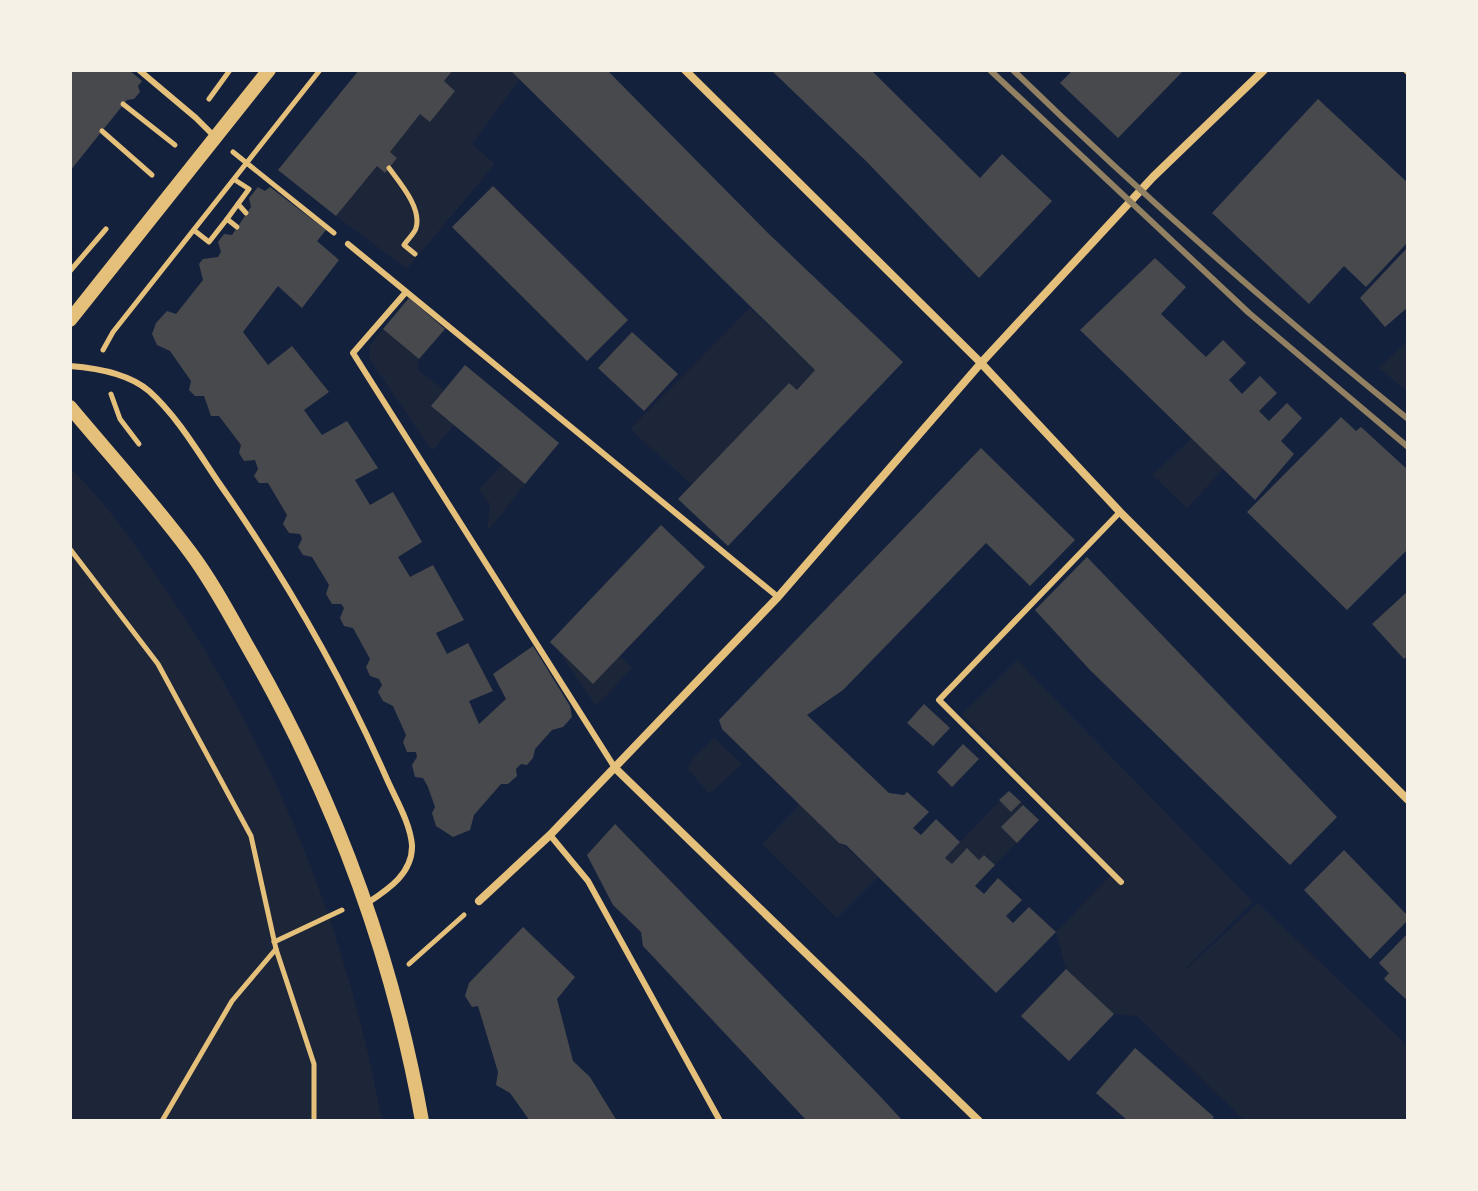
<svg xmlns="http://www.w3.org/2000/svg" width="1478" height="1191" viewBox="0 0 1478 1191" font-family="'Work Sans',sans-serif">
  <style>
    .green { fill: #1d2539 }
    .building { fill: #48494c }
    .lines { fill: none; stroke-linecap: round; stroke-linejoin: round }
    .path { stroke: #e5c07b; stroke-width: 5 }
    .service { stroke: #e5c07b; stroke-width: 6 }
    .minor { stroke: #e5c07b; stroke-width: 8 }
    .tertiary { stroke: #e5c07b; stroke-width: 14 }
    .rail { stroke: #918062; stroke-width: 6 }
  </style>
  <rect width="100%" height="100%" fill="#14213d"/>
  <g class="green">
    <polygon points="453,70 510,70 520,79 472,144 495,164 407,269 336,216 377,166 385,172 397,158 390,152 420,114 430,121 455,91 444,81"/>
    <polygon points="750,308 815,370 797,390 789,383 692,485 630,429"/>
    <polygon points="383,329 419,359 417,369 444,390 431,406 454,425 432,451 369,358 370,346"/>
    <polygon points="1408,340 1408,392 1379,368"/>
    <polygon points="1193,437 1224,468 1187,508 1152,475"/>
    <polygon points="502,464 525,484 487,532 490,504 479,490"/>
    <path d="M70,468C106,502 136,546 164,587C274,747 347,930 382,1121H70Z"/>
    <polygon points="556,647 620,656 632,668 596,706"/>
    <polygon points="1017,660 1253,902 1172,982 1258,903 1408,1046 1408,1121 1245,1121 1137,1016 1114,1014 1066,969 1056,932 1115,871 962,714"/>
    <polygon points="714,738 742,764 709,794 688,769 693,758"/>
    <polygon points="1009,791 1039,820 995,865 985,855 979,860 967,848 952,864 945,858"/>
    <polygon points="800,804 878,877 837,918 762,844"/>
  </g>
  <g class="building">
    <polygon points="70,70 129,70 142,81 138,86 140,92 134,99 127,100 70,171"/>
    <polygon points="359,70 453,70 444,81 455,91 430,122 420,114 390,152 397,158 385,173 377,166 336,216 278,170"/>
    <polygon points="510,70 607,70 769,234 903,362 728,546 678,499 789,383 797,390 815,370"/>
    <polygon points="771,70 871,70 980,178 1002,154 1052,201 979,278 866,161"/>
    <polygon points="1073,70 1184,70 1118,138 1060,83"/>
    <polygon points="1318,99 1408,183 1408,242 1366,287 1344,266 1309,304 1212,213"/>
    <polygon points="493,186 628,320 587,361 452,227"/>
    <polygon points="258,187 265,191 270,187 326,230 317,241 339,260 302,308 278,286 243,332 268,365 292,346 329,392 304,410 322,435 347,421 378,468 355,480 370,505 393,492 422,542 398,557 410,577 433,565 464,620 436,633 447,654 468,643 493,691 469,701 479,724 506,699 493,674 533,646 570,706 572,717 563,727 552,730 535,749 533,758 527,765 521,764 516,769 517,776 508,784 501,784 474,815 470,830 453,837 436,826 432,813 435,807 428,787 423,778 415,777 412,765 417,757 416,752 407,752 403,742 406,735 393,706 383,701 378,692 382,685 379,679 370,676 366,667 370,659 353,628 344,626 340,618 344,608 341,604 332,604 326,594 329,585 312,557 303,555 298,547 302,539 300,534 289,533 283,524 287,515 268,483 259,483 254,476 258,469 255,460 244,461 239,453 241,445 219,416 211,416 204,396 195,396 189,390 191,381 170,351 157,345 152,334 156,323 167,311 176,314 203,280 199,264 203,259 218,257 221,252 218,242 224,234 232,235 251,207 249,198"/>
    <polygon points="1408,247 1408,307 1385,327 1360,298"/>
    <polygon points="1155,258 1186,287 1161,314 1206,357 1223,340 1246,363 1229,380 1242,394 1260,376 1277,393 1259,411 1269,421 1287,403 1302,418 1281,441 1294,454 1255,500 1080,330"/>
    <polygon points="409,298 445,329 419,359 383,329"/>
    <polygon points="632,332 678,374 644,411 598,368"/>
    <polygon points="465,365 559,443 525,484 431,406"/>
    <polygon points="1341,417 1356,431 1361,427 1408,470 1408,549 1347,610 1247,512"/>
    <polygon points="981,448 1075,540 1030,586 986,543 843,690 807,715 889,793 904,795 907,792 929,812 913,828 921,835 936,819 960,842 945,858 952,864 967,848 979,860 984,855 995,865 975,886 984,894 998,878 1022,900 1006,916 1013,923 1029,907 1056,932 996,993 846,845 839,843 722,729 719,720"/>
    <polygon points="661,525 705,567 593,684 550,642"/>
    <polygon points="1087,557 1337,817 1290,865 1089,669 1035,610"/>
    <polygon points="1408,591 1408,656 1404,659 1372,624"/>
    <polygon points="924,704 950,728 933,746 907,723"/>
    <polygon points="963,744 979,759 952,787 937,772"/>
    <polygon points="1009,791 1021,802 1011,812 999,800"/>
    <polygon points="1023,805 1039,820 1017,843 1001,827"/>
    <polygon points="615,824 877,1093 903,1121 807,1121 643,946 641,932 613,905 587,855"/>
    <polygon points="1344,850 1408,916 1408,920 1370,959 1304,890"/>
    <polygon points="523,927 575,977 557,999 573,1061 590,1077 617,1121 530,1121 510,1093 496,1085 498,1072 478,1006 472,1007 465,996 469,983"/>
    <polygon points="1408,933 1408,1001 1384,979 1389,973 1379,963"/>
    <polygon points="1066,969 1114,1014 1069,1061 1021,1016"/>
    <polygon points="1135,1048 1214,1117 1211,1121 1128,1121 1096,1093"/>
  </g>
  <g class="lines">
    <g class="path">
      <polyline points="209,99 230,70"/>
      <polyline points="123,104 175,145"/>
      <polyline points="102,131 152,175"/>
      <polyline points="233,152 334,233"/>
      <path d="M389,168C400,183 422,208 416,228C415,233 407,240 404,245L415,254"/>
      <polyline points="235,180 249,189 238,204 246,213"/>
      <polyline points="227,219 238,204"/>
      <polyline points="195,231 209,242 227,219 237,227"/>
      <polyline points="70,271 106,229"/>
      <polyline points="103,350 113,332 320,70"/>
      <polyline points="111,394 120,419 139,444"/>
      <polyline points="70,549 158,664 251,836 276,949 314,1064 314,1121"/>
      <polyline points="274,942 342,910"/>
      <polyline points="409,964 464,915"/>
      <polyline points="162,1121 232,1001 276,949"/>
    </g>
    <g class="service">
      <polyline points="139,70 196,118 214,136"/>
      <polyline points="348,244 778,597"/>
      <polyline points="406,292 353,353 615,768"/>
      <path d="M70,366C97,368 128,373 149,391C177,416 198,452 219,483C284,576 340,673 386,777C395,798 410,822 412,845C413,874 387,890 366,904"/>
      <polyline points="1120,512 939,700 1121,882"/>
      <polyline points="550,835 588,881 720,1121"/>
    </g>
    <g class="minor">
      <polyline points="685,70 981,363 1120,512 1408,800"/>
      <polyline points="1407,70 1408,71"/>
      <polyline points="615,768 979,1121"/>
      <polyline points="479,901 550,835 778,597 981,363 1153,177 1264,70"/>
    </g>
    <g class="tertiary">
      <polyline points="70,320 269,70"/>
      <path d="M70,407C110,455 153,502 190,552C214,584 233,621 253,656C335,800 393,958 422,1121"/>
    </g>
    <g class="rail">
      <polyline points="990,70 1249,313 1408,447"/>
      <path d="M1013,70C1139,193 1271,308 1408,419"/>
    </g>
  </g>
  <rect width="1478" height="1191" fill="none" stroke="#f6f1e7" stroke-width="144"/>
</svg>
